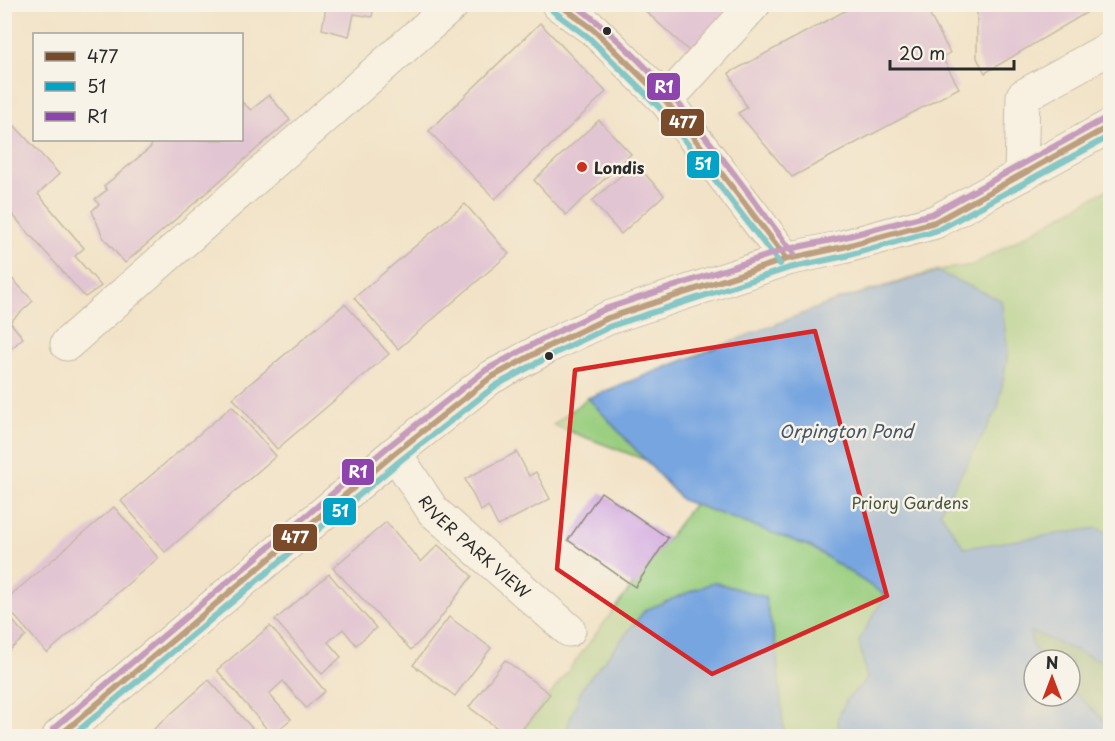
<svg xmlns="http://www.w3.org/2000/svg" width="1115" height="741" viewBox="0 0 1115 741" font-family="'Playpen Sans',sans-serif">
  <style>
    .green { fill: #9ace7f; stroke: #627c55; stroke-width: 1.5; fill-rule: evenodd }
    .forest { fill: #7bb16e; stroke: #536e4c; stroke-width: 1.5 }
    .water { fill: #77a5e0; stroke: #516886; stroke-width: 1.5 }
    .building { fill: #cfa1e1 }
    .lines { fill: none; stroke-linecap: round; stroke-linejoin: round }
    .minor-casing { stroke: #8e877a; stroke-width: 35 }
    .major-casing { stroke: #8e877a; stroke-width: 35 }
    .minor { stroke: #fff; stroke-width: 33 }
    .major { stroke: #fff; stroke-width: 33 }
    .bus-1-casing { stroke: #f7f3e8; stroke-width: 10 }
    .bus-2-casing { stroke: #f7f3e8; stroke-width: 10 }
    .bus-3-casing { stroke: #f7f3e8; stroke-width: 10 }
    .bus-1 { stroke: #7a4b2a; stroke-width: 6 }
    .bus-2 { stroke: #02a3c6; stroke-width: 6 }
    .bus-3 { stroke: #8e44ad; stroke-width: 6 }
    .marked { fill: none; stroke: #d62828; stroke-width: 4.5; stroke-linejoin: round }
    .bus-dot { fill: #2b2b2b; stroke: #f7f3e8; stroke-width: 2 }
    .poi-dot { fill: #c8321e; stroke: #f7f3e8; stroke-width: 2 }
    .labels { text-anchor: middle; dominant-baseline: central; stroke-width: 5; stroke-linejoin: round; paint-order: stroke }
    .poi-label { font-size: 16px; font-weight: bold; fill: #2b2b2b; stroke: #f7f3e8; text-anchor: start }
    .park-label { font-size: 16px; fill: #475440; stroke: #f7f3e8 }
    .street-label { font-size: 16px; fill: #2b2b2b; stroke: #f7f3e8 }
    .water-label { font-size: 18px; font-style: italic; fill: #46566a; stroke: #f7f3e8 }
    .line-badge { stroke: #f7f3e8; stroke-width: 2 }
    .badge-label { font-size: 16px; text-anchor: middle; font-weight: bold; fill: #fff }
  </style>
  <rect width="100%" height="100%" fill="#f7f3e8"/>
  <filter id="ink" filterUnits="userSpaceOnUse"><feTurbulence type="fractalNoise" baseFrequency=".0167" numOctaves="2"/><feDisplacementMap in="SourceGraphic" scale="12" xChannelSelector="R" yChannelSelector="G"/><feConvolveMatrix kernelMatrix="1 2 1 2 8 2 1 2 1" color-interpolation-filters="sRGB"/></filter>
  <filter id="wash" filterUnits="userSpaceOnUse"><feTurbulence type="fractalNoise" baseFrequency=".008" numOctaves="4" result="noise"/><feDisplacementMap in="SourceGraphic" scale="24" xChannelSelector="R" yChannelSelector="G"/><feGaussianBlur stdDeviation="1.35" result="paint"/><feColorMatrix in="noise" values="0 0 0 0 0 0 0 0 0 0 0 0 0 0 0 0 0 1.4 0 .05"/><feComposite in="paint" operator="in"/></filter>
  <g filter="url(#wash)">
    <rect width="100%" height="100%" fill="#f2e3c8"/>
    <path class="green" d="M1110,188V736H519L709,484L553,425L588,398L835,301L938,270L973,265ZM1034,660H1070V696H1034Z"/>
    <polygon class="forest" points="1030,631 1093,658 1110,662 1110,722 1103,720 1070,688 1070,660 1044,660 1033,647"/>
    <g class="water">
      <polygon points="938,272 1001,300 1008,352 998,408 940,512 965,548 1097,528 1110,533 1110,662 1093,658 1030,631 1033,647 1044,660 1034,660 1034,696 1070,696 1070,688 1103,720 1110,722 1110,736 841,736 837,720 847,699 867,679 859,641 885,595 811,547 682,500 588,398 835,301"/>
      <polygon points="714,582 765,597 776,645 784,736 564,736 582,688 645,610"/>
    </g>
    <g id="blocks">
      <g class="building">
        <polygon points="322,4 374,4 372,17 354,14 349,36 322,29 326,7"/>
        <polygon points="638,4 733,4 690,52"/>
        <polygon points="858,4 924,4 950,53 942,57 959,88 792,177 738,113 747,108 729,73"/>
        <polygon points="981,4 1101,4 985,73 977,58 977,7"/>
        <polygon points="540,23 606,92 495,199 429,131"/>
        <polygon points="269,95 290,120 125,263 103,237 92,211 99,204 95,199 107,190 104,186 151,147 152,140 242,140 242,102 251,110"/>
        <polygon points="4,114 59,174 38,194 84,248 75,256 101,286 85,297 4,205"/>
        <polygon points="599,120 631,154 566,215 534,180"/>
        <polygon points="635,163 664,195 621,234 592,201"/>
        <polygon points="465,204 509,254 398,349 354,298"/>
        <polygon points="4,270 33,301 10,322 23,338 4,355"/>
        <polygon points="345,304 389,354 277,449 233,398"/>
        <polygon points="232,406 276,456 165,552 121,501"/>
        <polygon points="517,452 529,476 536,472 550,499 498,526 488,506 481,511 465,479"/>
        <polygon points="601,492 668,538 635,587 568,540"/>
        <polygon points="114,507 158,558 47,653 4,604 4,601"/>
        <polygon points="386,522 421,562 438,545 472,576 432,629 411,650 333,568"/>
        <polygon points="329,574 376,628 356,645 343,629 328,642 341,657 322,674 275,620"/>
        <polygon points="4,611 26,636 4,655"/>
        <polygon points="449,617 491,648 455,696 413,665"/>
        <polygon points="270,626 325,691 306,708 283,681 269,694 291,719 272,735 217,670"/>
        <polygon points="505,660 550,694 517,736 508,736 469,707"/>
        <polygon points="209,680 259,736 161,736 154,729"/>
      </g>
    </g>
  </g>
  <g filter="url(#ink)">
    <use href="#blocks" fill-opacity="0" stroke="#8e877a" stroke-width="1.5"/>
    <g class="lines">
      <g class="minor-casing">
        <g id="minor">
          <polyline points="666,101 754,4"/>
          <polyline points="1021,175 1023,96 1110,48"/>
          <polyline points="67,344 453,4"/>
          <path id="s1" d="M395,453L433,511L569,630"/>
        </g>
      </g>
      <g class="major-casing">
        <g id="major">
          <polyline points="558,4 594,30 666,101 787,259"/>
          <polyline points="59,736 395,453 490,378 551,345 608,318 787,259 843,247 935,222 1110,126"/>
        </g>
      </g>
      <use href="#minor" class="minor"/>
      <use href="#major" class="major"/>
      <g class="bus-1-casing">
        <g id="bus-1">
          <polyline points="559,4 594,30 666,101 787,259"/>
          <polyline points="59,736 395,453 490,378 551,345 608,318 787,259 843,247 935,222 1110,126"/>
        </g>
      </g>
      <g class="bus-2-casing">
        <g id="bus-2">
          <polyline points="553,11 588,37 659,107 780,264"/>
          <polyline points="72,736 401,460 495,386 555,353 611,326 789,268 845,256 938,230 1110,136"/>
        </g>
      </g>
      <g class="bus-3-casing">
        <g id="bus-3">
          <path d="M574,4C664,70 727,166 794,254"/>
          <polyline points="53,729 389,446 486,370 547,337 605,309 784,250 841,238 932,214 1106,118"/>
        </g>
      </g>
      <use href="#bus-1" class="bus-1"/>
      <use href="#bus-2" class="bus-2"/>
      <use href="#bus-3" class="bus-3"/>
    </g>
  </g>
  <path d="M0 0H1115V741H0ZM815,331L887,596L712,674L557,569L575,370Z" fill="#f2e3c8" fill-opacity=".55" fill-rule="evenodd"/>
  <path class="marked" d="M815,331L887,596L712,674L557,569L575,370Z"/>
  <g class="bus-dot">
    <circle cx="607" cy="31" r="5"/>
    <circle cx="549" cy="356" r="5"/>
  </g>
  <circle class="poi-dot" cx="582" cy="167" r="6"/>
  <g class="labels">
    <g class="poi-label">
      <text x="594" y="167">Londis</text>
    </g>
    <g class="park-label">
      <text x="910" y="502">Priory Gardens</text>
    </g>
    <g class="street-label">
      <text stroke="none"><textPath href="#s1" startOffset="124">RIVER PARK VIEW</textPath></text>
    </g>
    <g class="water-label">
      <text x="846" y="430">Orpington Pond</text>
    </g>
  </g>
  <g class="line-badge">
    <rect x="646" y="72" width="35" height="29" rx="6" fill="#8e44ad"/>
    <rect x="660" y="108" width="45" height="29" rx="6" fill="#7a4b2a"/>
    <rect x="686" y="150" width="34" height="29" rx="6" fill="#02a3c6"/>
    <rect x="341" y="458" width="34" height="28" rx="6" fill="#8e44ad"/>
    <rect x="322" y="497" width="35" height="29" rx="6" fill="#02a3c6"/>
    <rect x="272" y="523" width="46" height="29" rx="6" fill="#7a4b2a"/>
  </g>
  <g class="badge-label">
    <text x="664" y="93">R1</text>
    <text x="683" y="128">477</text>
    <text x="703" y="170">51</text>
    <text x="358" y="478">R1</text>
    <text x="340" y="517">51</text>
    <text x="295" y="543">477</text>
  </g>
  <rect width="1115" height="741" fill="none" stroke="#f7f3e8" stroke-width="24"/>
  <rect x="33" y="33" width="210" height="108" fill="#f7f3e8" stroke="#a5a39c" stroke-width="1.5"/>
  <rect x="45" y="52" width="30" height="9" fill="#7a4b2a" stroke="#a5a39c" stroke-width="1.5"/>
  <text x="87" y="63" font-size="18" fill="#2b2b2b">477</text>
  <rect x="45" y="82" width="30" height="9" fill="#02a3c6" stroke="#a5a39c" stroke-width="1.5"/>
  <text x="87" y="93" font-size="18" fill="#2b2b2b">51</text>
  <rect x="45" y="112" width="30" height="9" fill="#8e44ad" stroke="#a5a39c" stroke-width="1.5"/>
  <text x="87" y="123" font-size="18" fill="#2b2b2b">R1</text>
  <g transform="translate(1052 678)"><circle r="28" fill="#f7f3e8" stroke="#a5a39c" stroke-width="1.5"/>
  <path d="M0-4.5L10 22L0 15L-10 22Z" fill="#c8321e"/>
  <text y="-9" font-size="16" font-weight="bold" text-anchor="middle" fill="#2b2b2b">N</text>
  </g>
  <path d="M890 60v9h124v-9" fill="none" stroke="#2b2b2b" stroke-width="3"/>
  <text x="899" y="60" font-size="18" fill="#2b2b2b" stroke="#f7f3e8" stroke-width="4.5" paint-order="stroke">20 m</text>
</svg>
